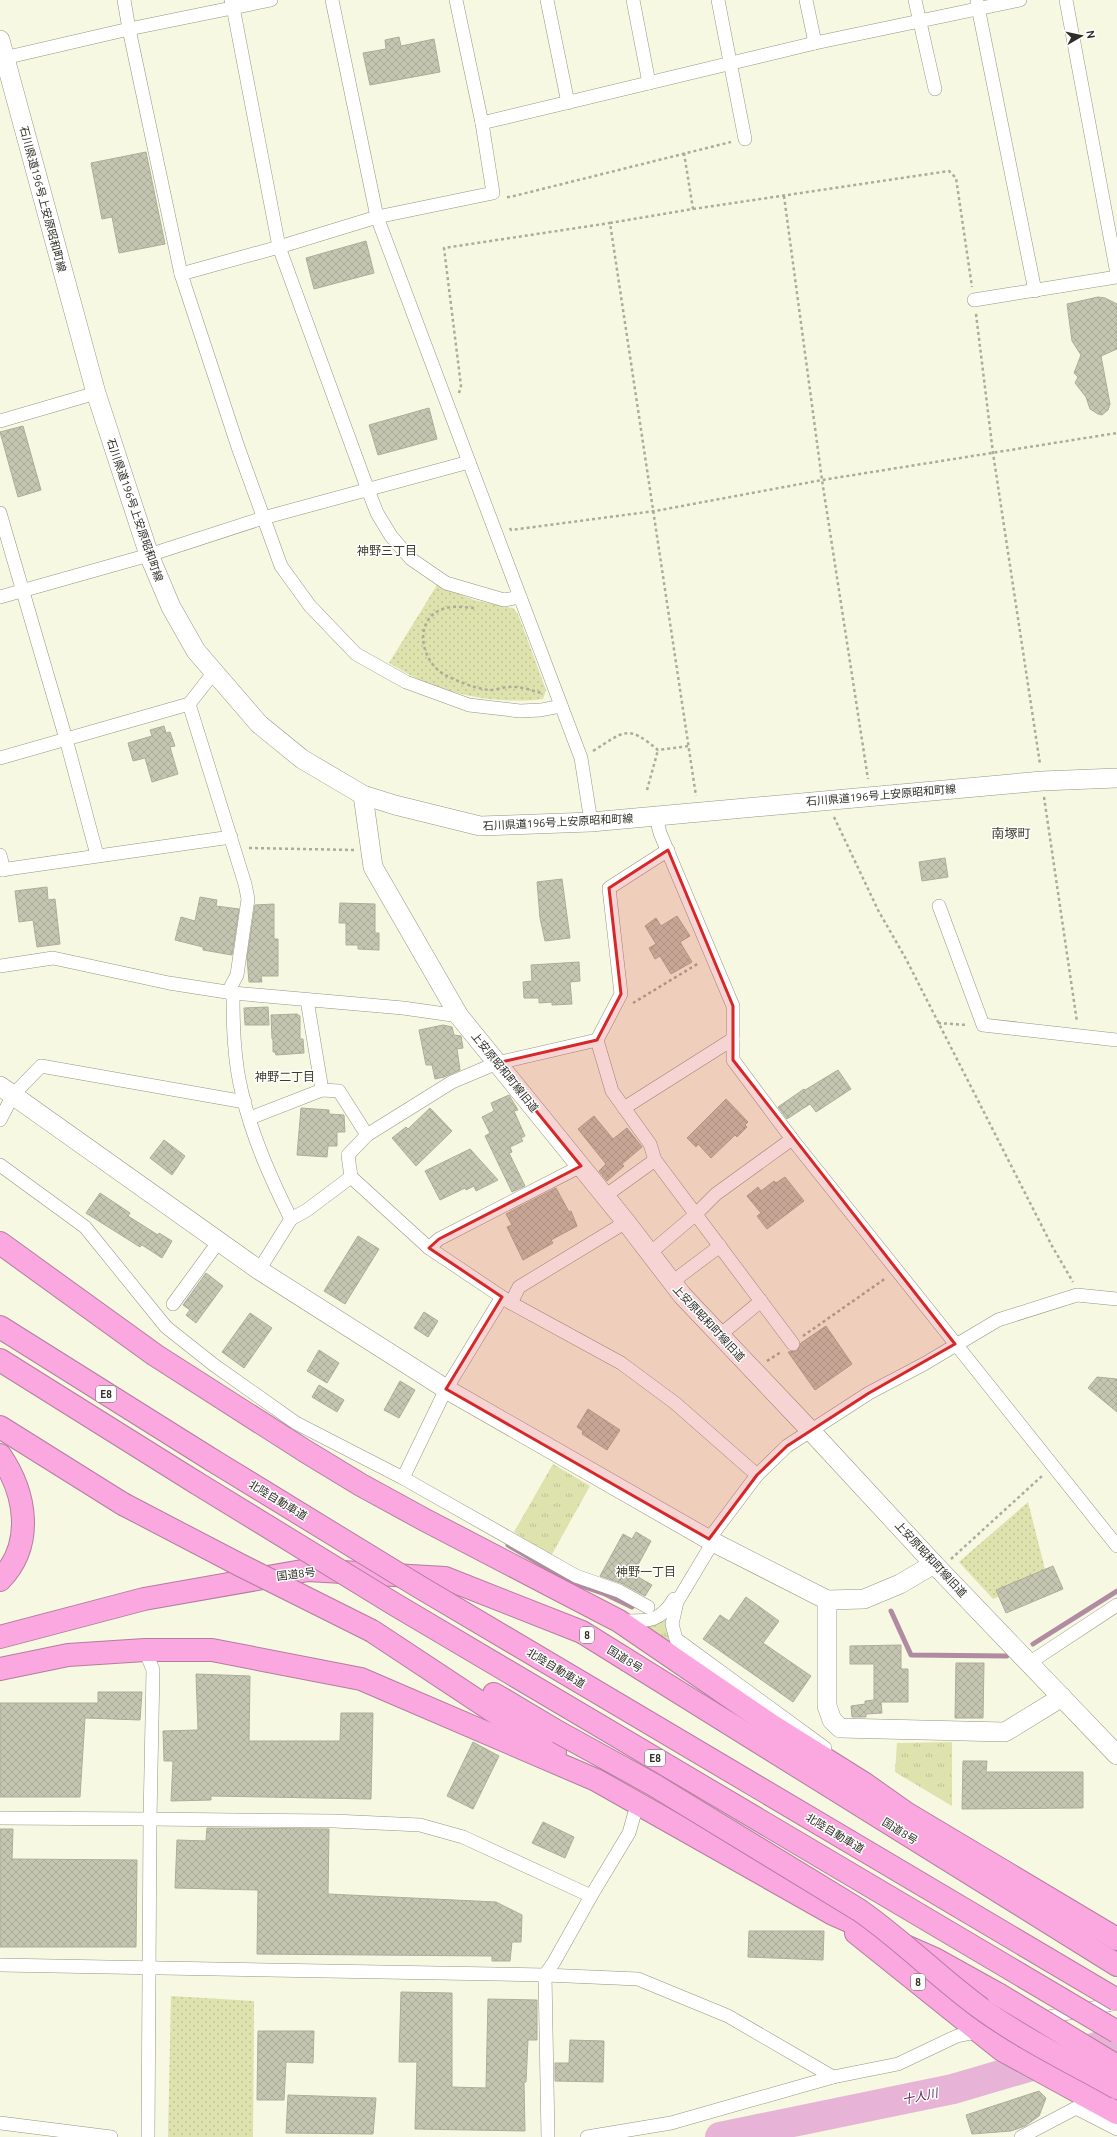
<svg xmlns="http://www.w3.org/2000/svg" width="1117" height="2137" viewBox="0 0 1117 2137" font-family="Ubuntu,'Noto Sans JP',sans-serif">
  <style>
    .grass { fill: url(#grass-tufts) }
    .park { fill: url(#park-dots) }
    .lines { fill: none; stroke-linecap: round; stroke-linejoin: round }
    .stream { stroke: #b08ba1; stroke-width: 5 }
    .river { stroke: #e7b3d6; stroke-width: 30 }
    .building { fill: url(#building-cross-hatch); stroke: #acae9a }
    .street-casing { stroke: #949682; stroke-width: 14 }
    .secondary-casing { stroke: #949682; stroke-width: 20 }
    .highway-casing { stroke: #b37d9f; stroke-width: 24 }
    .path { stroke: #abac9c; stroke-width: 2.5; stroke-dasharray: 3 3; stroke-linecap: butt }
    .street { stroke: #fff; stroke-width: 13 }
    .secondary { stroke: #fff; stroke-width: 19 }
    .highway { stroke: #fba8e0; stroke-width: 22 }
    .highway-bridge-casing { stroke: #b37d9f; stroke-width: 24; stroke-linecap: butt }
    .highway-bridge { stroke: #fba8e0; stroke-width: 22 }
    .marked { fill: #d62828; fill-opacity: 0.2; stroke: #d62828; stroke-width: 3; stroke-linejoin: round }
    .labels { text-anchor: middle; dominant-baseline: central; stroke-width: 3; stroke-linejoin: round; paint-order: stroke }
    .shield { fill: #fff; stroke: #6d6d67; stroke-width: 1 }
    .shield-label { font-size: 10px; font-weight: bold; fill: #2e2e26 }
    .street-label { font-size: 11px; fill: #2e2e26; stroke: #fff }
    .neighbourhood-label { font-size: 12px; fill: #3b3c2b; stroke: #fff }
    .water-label { font-size: 12px; font-style: italic; fill: #612350; stroke: #fff }
    .quarter-label { font-size: 13px; fill: #3b3c2b; stroke: #fff }
  </style>
  <defs>
    <pattern id="grass-tufts" width="24" height="20" patternUnits="userSpaceOnUse"><rect width="24" height="20" fill="#dee2ac"/><path d="M3 7l-1-3M5 7V3M7 7l1-3M15 17l-1-3M17 17v-4M19 17l1-3" fill="none" stroke="#bfc294"/></pattern>
    <pattern id="park-dots" width="8" height="8" patternUnits="userSpaceOnUse"><rect width="8" height="8" fill="#dee2ac"/><path d="M2 2h.1M6 6h.1" fill="none" stroke="#bfc294" stroke-width="1.8" stroke-linecap="round"/></pattern>
    <pattern id="building-cross-hatch" width="8" height="8" patternUnits="userSpaceOnUse"><rect width="8" height="8" fill="#c4c6b1"/><path d="M0 0l8 8M0 8l8-8" fill="none" stroke="#a9aa98"/></pattern>
  </defs>
  <rect width="100%" height="100%" fill="#f6f8e2"/>
  <g class="grass">
    <polygon points="553,1464 590,1486 551,1556 514,1532"/>
    <path d="M666,1620C664,1636 676,1647 686,1658L642,1626L653,1625Z"/>
    <polygon points="952,1742 952,1806 895,1772 897,1743"/>
  </g>
  <g class="park">
    <path d="M437,585L474,600L513,608L518,614L546,690L543,699C503,704 459,697 422,681C411,676 400,669 389,663Z"/>
    <polygon points="1028,1502 1047,1577 993,1599 959,1562"/>
    <polygon points="171,1996 254,2001 253,2137 168,2137"/>
  </g>
  <g class="lines">
    <g class="stream">
      <polyline points="508,1545 573,1583 605,1594 632,1607"/>
      <polyline points="891,1611 911,1655 1007,1656"/>
      <polyline points="1033,1644 1117,1591"/>
    </g>
    <polyline class="river" points="720,2137 953,2089 1117,2041"/>
  </g>
  <g class="building">
    <polygon points="399,37 401,46 434,39 440,72 370,85 363,53 386,49 385,40"/>
    <polygon points="146,152 165,244 119,253 112,217 102,219 91,163"/>
    <polygon points="366,241 374,273 314,289 306,258"/>
    <polygon points="1098,297 1105,298 1117,304 1117,349 1101,356 1110,404 1108,410 1102,415 1098,414 1090,409 1086,397 1075,383 1078,377 1074,373 1081,355 1072,341 1067,304"/>
    <polygon points="429,408 437,439 378,455 369,425"/>
    <polygon points="23,426 41,490 18,497 0,432"/>
    <polygon points="164,726 166,733 170,732 175,746 170,747 178,774 152,782 145,758 133,761 128,743 152,736 150,730"/>
    <polygon points="945,858 948,877 922,881 919,862"/>
    <polygon points="562,879 570,938 545,941 540,918 537,882"/>
    <polygon points="47,887 48,900 55,899 60,944 37,947 33,920 19,922 15,891"/>
    <polygon points="200,897 217,900 216,906 239,909 232,955 203,950 203,947 175,940 181,917 195,921"/>
    <polygon points="340,903 375,904 375,933 379,933 379,950 358,949 358,945 346,945 346,923 339,923"/>
    <polygon points="274,904 274,939 278,939 278,976 261,976 262,982 249,982 247,958 255,905"/>
    <polygon points="677,916 690,936 680,942 692,962 671,974 660,956 655,959 649,948 656,944 645,926 656,918 661,926"/>
    <polygon points="579,962 580,981 570,982 572,1004 552,1005 552,1002 539,1003 539,998 524,998 523,982 532,981 531,965"/>
    <polygon points="268,1007 269,1025 245,1025 244,1008"/>
    <polygon points="297,1014 300,1016 300,1039 303,1039 304,1053 276,1055 275,1052 273,1052 273,1039 272,1039 271,1015"/>
    <polygon points="443,1025 452,1027 454,1035 461,1036 463,1048 457,1049 460,1070 444,1077 435,1079 432,1065 426,1065 419,1030"/>
    <polygon points="838,1070 851,1089 816,1112 810,1104 787,1119 778,1107 804,1089 805,1090"/>
    <polygon points="509,1095 518,1110 514,1111 525,1136 521,1138 523,1141 510,1147 512,1152 509,1153 525,1186 512,1192 485,1136 490,1133 482,1117 494,1111 491,1103"/>
    <polygon points="726,1099 748,1122 745,1125 747,1127 737,1137 735,1135 711,1158 698,1144 696,1147 687,1138"/>
    <polygon points="301,1108 329,1110 329,1114 344,1115 345,1132 337,1132 337,1146 328,1146 327,1157 297,1155"/>
    <polygon points="430,1108 452,1131 416,1166 392,1138 406,1127 408,1129"/>
    <polygon points="594,1116 613,1139 627,1128 642,1147 622,1164 624,1166 607,1181 599,1171 606,1164 578,1129"/>
    <polygon points="164,1140 185,1156 172,1175 150,1158"/>
    <polygon points="470,1149 498,1180 476,1191 474,1186 466,1190 465,1188 440,1200 425,1171"/>
    <polygon points="785,1177 804,1201 767,1229 757,1216 761,1213 747,1196 758,1187 761,1191 774,1181 776,1183"/>
    <polygon points="556,1188 569,1212 571,1211 577,1226 551,1240 553,1243 523,1260 507,1227 512,1225 506,1214"/>
    <polygon points="100,1193 130,1213 128,1216 158,1235 159,1233 172,1241 162,1258 142,1245 140,1247 86,1213"/>
    <polygon points="358,1236 379,1249 345,1304 324,1291"/>
    <polygon points="206,1273 223,1286 196,1323 186,1315 190,1310 183,1305"/>
    <polygon points="424,1312 438,1321 428,1337 414,1328"/>
    <polygon points="250,1313 272,1328 244,1368 222,1352"/>
    <polygon points="826,1326 852,1364 815,1390 788,1352 797,1351 801,1343"/>
    <polygon points="319,1350 339,1363 327,1383 307,1371"/>
    <polygon points="1097,1377 1117,1379 1117,1412 1088,1388"/>
    <polygon points="400,1381 415,1390 399,1418 384,1410"/>
    <polygon points="319,1385 344,1400 337,1412 312,1397"/>
    <polygon points="588,1409 620,1430 607,1450 582,1434 583,1431 577,1427"/>
    <polygon points="636,1532 651,1541 633,1574 652,1585 645,1596 623,1584 600,1576 623,1534 632,1539"/>
    <polygon points="1053,1566 1063,1589 1006,1613 996,1590"/>
    <polygon points="746,1597 779,1621 763,1643 811,1676 793,1702 703,1639 720,1615 729,1621"/>
    <polygon points="901,1645 901,1669 908,1669 908,1702 881,1702 882,1713 866,1714 866,1717 852,1717 851,1706 865,1704 865,1701 874,1700 874,1664 850,1664 850,1646"/>
    <polygon points="956,1663 984,1663 983,1718 955,1718"/>
    <polygon points="196,1674 250,1676 249,1741 340,1741 341,1713 373,1713 371,1799 211,1796 211,1800 171,1801 173,1761 164,1761 163,1731 198,1730"/>
    <polygon points="98,1692 142,1692 140,1720 85,1718 80,1797 0,1797 0,1703 98,1703"/>
    <polygon points="473,1742 499,1756 473,1809 447,1796"/>
    <polygon points="963,1761 987,1761 986,1772 1083,1772 1083,1808 962,1809"/>
    <polygon points="543,1822 574,1837 565,1858 532,1843"/>
    <polygon points="207,1828 329,1829 328,1894 496,1902 522,1915 521,1942 512,1942 510,1961 492,1961 492,1956 257,1954 258,1890 175,1888 177,1840 206,1841"/>
    <polygon points="0,1829 13,1829 12,1859 137,1860 136,1947 0,1947"/>
    <polygon points="749,1931 824,1931 823,1960 748,1957"/>
    <polygon points="401,1992 452,1993 452,2087 486,2088 488,1999 537,2000 537,2040 528,2040 526,2082 524,2082 525,2131 415,2129 417,2062 399,2062"/>
    <polygon points="258,2031 314,2031 313,2063 286,2062 284,2100 257,2100"/>
    <polygon points="570,2040 604,2041 603,2082 555,2081 555,2063 569,2063"/>
    <polygon points="1039,2091 1046,2098 1039,2116 1025,2126 1011,2131 972,2134 966,2115"/>
    <polygon points="288,2095 376,2098 373,2134 286,2133"/>
  </g>
  <g class="lines">
    <g class="street-casing">
      <g id="street">
        <polyline points="231,0 233,7 279,247 181,274 129,29 271,0"/>
        <polyline points="456,0 482,123 815,43 1020,0"/>
        <polyline points="547,0 568,103"/>
        <polyline points="633,0 649,83"/>
        <polyline points="718,0 745,139"/>
        <polyline points="806,0 815,43"/>
        <polyline points="915,0 935,89"/>
        <polyline points="1066,0 1117,274"/>
        <polyline points="977,2 1035,291"/>
        <polyline points="0,59 129,29 124,0"/>
        <polyline points="482,123 493,193 377,217 279,247 368,490 377,513 391,536 411,559 446,583 504,600 520,597"/>
        <polyline points="181,274 238,447 281,566 310,606 356,654 406,682 469,705 520,711 541,710 561,706"/>
        <polyline points="974,300 1117,277"/>
        <polyline points="0,421 96,393"/>
        <polyline points="469,462 581,758 591,822"/>
        <polyline points="0,513 66,739 97,855"/>
        <polyline points="0,597 149,555 263,518 469,462 377,217 332,0"/>
        <polyline points="189,704 245,884 248,899 237,975 228,992"/>
        <polyline points="0,758 189,704 215,671"/>
        <polyline points="656,817 660,833 733,1006 733,1060 792,1139 1117,1546"/>
        <polyline points="668,850 609,888 621,994 597,1040 612,1091 650,1144 655,1160 793,1344"/>
        <polyline points="0,855 4,870"/>
        <polyline points="0,870 231,837"/>
        <polyline points="939,906 983,1025 1117,1040"/>
        <polyline points="0,966 53,958 169,983 233,993 403,1008 459,1016"/>
        <path d="M233,993C233,1027 234,1061 242,1093C252,1137 271,1179 291,1219"/>
        <polyline points="307,1000 322,1090 339,1091 367,1135"/>
        <polyline points="624,1108 733,1039"/>
        <polyline points="250,1118 322,1090"/>
        <polyline points="0,1120 13,1095 41,1066 245,1102"/>
        <polyline points="0,1165 85,1227 166,1327 214,1365 296,1423 403,1478"/>
        <polyline points="351,1177 348,1155 367,1135 452,1082 497,1063 597,1040"/>
        <polyline points="605,1196 655,1160"/>
        <polyline points="429,1248 439,1239 581,1166"/>
        <polyline points="650,1253 696,1214 716,1194 792,1139"/>
        <polyline points="259,1270 291,1219 307,1210 351,1177 429,1248 511,1303 621,1363 675,1403 757,1475"/>
        <polyline points="672,1282 720,1246"/>
        <polyline points="502,1297 446,1389 403,1478 576,1576 619,1591 648,1607"/>
        <polyline points="511,1303 519,1287 626,1222"/>
        <polyline points="173,1304 219,1241"/>
        <polyline points="720,1335 761,1301"/>
        <polyline points="709,1539 757,1475 787,1446 869,1393 924,1364 998,1320 1077,1295 1117,1299"/>
        <polyline points="713,1542 677,1602 672,1624 676,1639 825,1748"/>
        <path d="M621,1621C647,1621 660,1623 674,1599"/>
        <polyline points="145,1650 153,1670 150,1819 334,1821 420,1825 463,1837 591,1896"/>
        <polyline points="1029,1663 1117,1605"/>
        <polyline points="0,1818 150,1819 148,2137"/>
        <polyline points="0,1965 545,1975 638,1979 728,2016 833,2077"/>
        <polyline points="1005,2026 1117,2003"/>
        <polyline points="0,2123 111,2137"/>
        <polyline points="548,2137 545,1975 554,1962 591,1896 629,1833 637,1805"/>
        <polyline points="587,2137 671,2123 833,2077 898,2064 957,2036 982,2031"/>
        <polyline points="1021,2137 1076,2108 1117,2129"/>
      </g>
    </g>
    <g class="secondary-casing">
      <g id="secondary">
        <polyline points="0,40 96,393 149,555 171,607 196,651 259,724 302,759 363,795 395,805 480,826 591,822 1042,781 1117,778"/>
        <polyline points="363,795 373,867 459,1016 626,1222 682,1295 810,1430 934,1564 1117,1755"/>
        <polyline points="0,1086 259,1270 446,1389 713,1542 827,1600 827,1706 832,1720 840,1728 1005,1732 1062,1697"/>
        <polyline points="827,1600 864,1599 900,1584 934,1564"/>
      </g>
    </g>
    <g class="highway-casing">
      <g id="highway">
        <polyline points="0,1243 155,1355 305,1451 361,1485 425,1520 619,1621 771,1725 865,1784 906,1813 1117,1939"/>
        <polyline points="0,1327 212,1460"/>
        <polyline points="0,1360 195,1482"/>
        <polyline points="0,1427 123,1504"/>
        <path d="M0,1455C26,1493 35,1544 0,1580"/>
        <polyline points="372,1631 555,1752"/>
        <polyline points="0,1637 144,1599 308,1570 445,1578 582,1632 1117,1965"/>
        <polyline points="0,1669 68,1655 145,1650 212,1650 361,1679 596,1780 833,1914 935,1959 998,1994"/>
        <polyline points="494,1694 558,1732"/>
        <polyline points="856,1933 1002,2050 1117,2113"/>
      </g>
    </g>
    <g class="path">
      <polyline points="684,153 693,209 610,223 696,796"/>
      <polyline points="784,196 822,480 868,779"/>
      <polyline points="507,197 510,197 731,142"/>
      <polyline points="693,209 949,171 956,178 972,287"/>
      <polyline points="976,314 993,453 1040,764"/>
      <polyline points="459,393 461,386 444,248 610,223"/>
      <polyline points="510,528 511,530 655,511 822,480 1117,433"/>
      <path d="M474,608C462,607 449,605 438,611C413,625 422,664 447,676C460,682 476,689 490,690C496,690 503,687 509,687C520,686 530,690 541,693"/>
      <path d="M593,751C625,731 627,724 658,750L689,746"/>
      <polyline points="647,790 658,750"/>
      <polyline points="1044,797 1077,1022"/>
      <polyline points="834,817 878,910 906,959 1052,1246 1073,1282"/>
      <polyline points="249,848 354,850"/>
      <polyline points="633,1003 699,963"/>
      <polyline points="938,1023 967,1025"/>
      <polyline points="803,1336 886,1278"/>
      <polyline points="767,1361 781,1352"/>
      <polyline points="951,1559 1042,1476"/>
    </g>
    <use href="#street" class="street"/>
    <use href="#secondary" class="secondary"/>
    <use href="#highway" class="highway"/>
    <g class="highway-bridge-casing">
      <g id="highway-bridge">
        <polyline points="212,1460 418,1586 1117,2000"/>
        <polyline points="195,1482 394,1604 1117,2032"/>
        <polyline points="123,1504 240,1565 372,1631"/>
        <path d="M558,1732L654,1785L859,1910C901,1939 937,1976 979,2007C1021,2038 1071,2062 1117,2088"/>
        <polyline points="998,1994 1117,2066"/>
      </g>
    </g>
    <use href="#highway-bridge" class="highway-bridge"/>
  </g>
  <path class="marked" d="M668,850L733,1006V1060L955,1344L869,1393L787,1446L757,1475L709,1539L446,1389L502,1297L429,1248L439,1239L581,1166L497,1063L597,1040L621,994L609,888Z"/>
  <g class="labels">
    <g class="shield">
      <rect x="96" y="1386" width="20" height="16" rx="3"/>
      <rect x="580" y="1627" width="14" height="16" rx="3"/>
      <rect x="645" y="1750" width="20" height="16" rx="3"/>
      <rect x="911" y="1974" width="14" height="16" rx="3"/>
    </g>
    <g class="shield-label">
      <text x="106" y="1394">E8</text>
      <text x="587" y="1635">8</text>
      <text x="655" y="1758">E8</text>
      <text x="918" y="1982">8</text>
    </g>
    <g class="street-label">
      <text transform="translate(43 199) rotate(75)">石川県道196号上安原昭和町線</text>
      <text transform="translate(135 510) rotate(71)">石川県道196号上安原昭和町線</text>
      <text transform="translate(881 795) rotate(-5)">石川県道196号上安原昭和町線</text>
      <text transform="translate(558 822) rotate(-3)">石川県道196号上安原昭和町線</text>
      <text transform="translate(505 1072) rotate(51)">上安原昭和町線旧道</text>
      <text transform="translate(709 1323) rotate(47)">上安原昭和町線旧道</text>
      <text transform="translate(278 1500) rotate(31)">北陸自動車道</text>
      <text transform="translate(931 1559) rotate(47)">上安原昭和町線旧道</text>
      <text transform="translate(296 1574) rotate(-7)">国道8号</text>
      <text transform="translate(625 1659) rotate(32)">国道8号</text>
      <text transform="translate(556 1668) rotate(31)">北陸自動車道</text>
      <text transform="translate(900 1831) rotate(32)">国道8号</text>
      <text transform="translate(835 1833) rotate(31)">北陸自動車道</text>
    </g>
    <g class="neighbourhood-label">
      <text x="387" y="550">神野三丁目</text>
      <text x="285" y="1076">神野二丁目</text>
      <text x="646" y="1571">神野一丁目</text>
    </g>
    <g class="water-label">
      <text transform="translate(920 2096) rotate(-12)">十人川</text>
    </g>
    <g class="quarter-label">
      <text x="1011" y="833">南塚町</text>
    </g>
  </g>
  <g transform="translate(1081 36) rotate(81)" stroke="#ffffff" stroke-width="3" paint-order="stroke">
  <path d="M0-3L7 15L0 10L-7 15Z" fill="#2e2e26"/>
  <text y="-6" font-size="11" font-weight="bold" text-anchor="middle" fill="#2e2e26">N</text>
  </g>
</svg>
